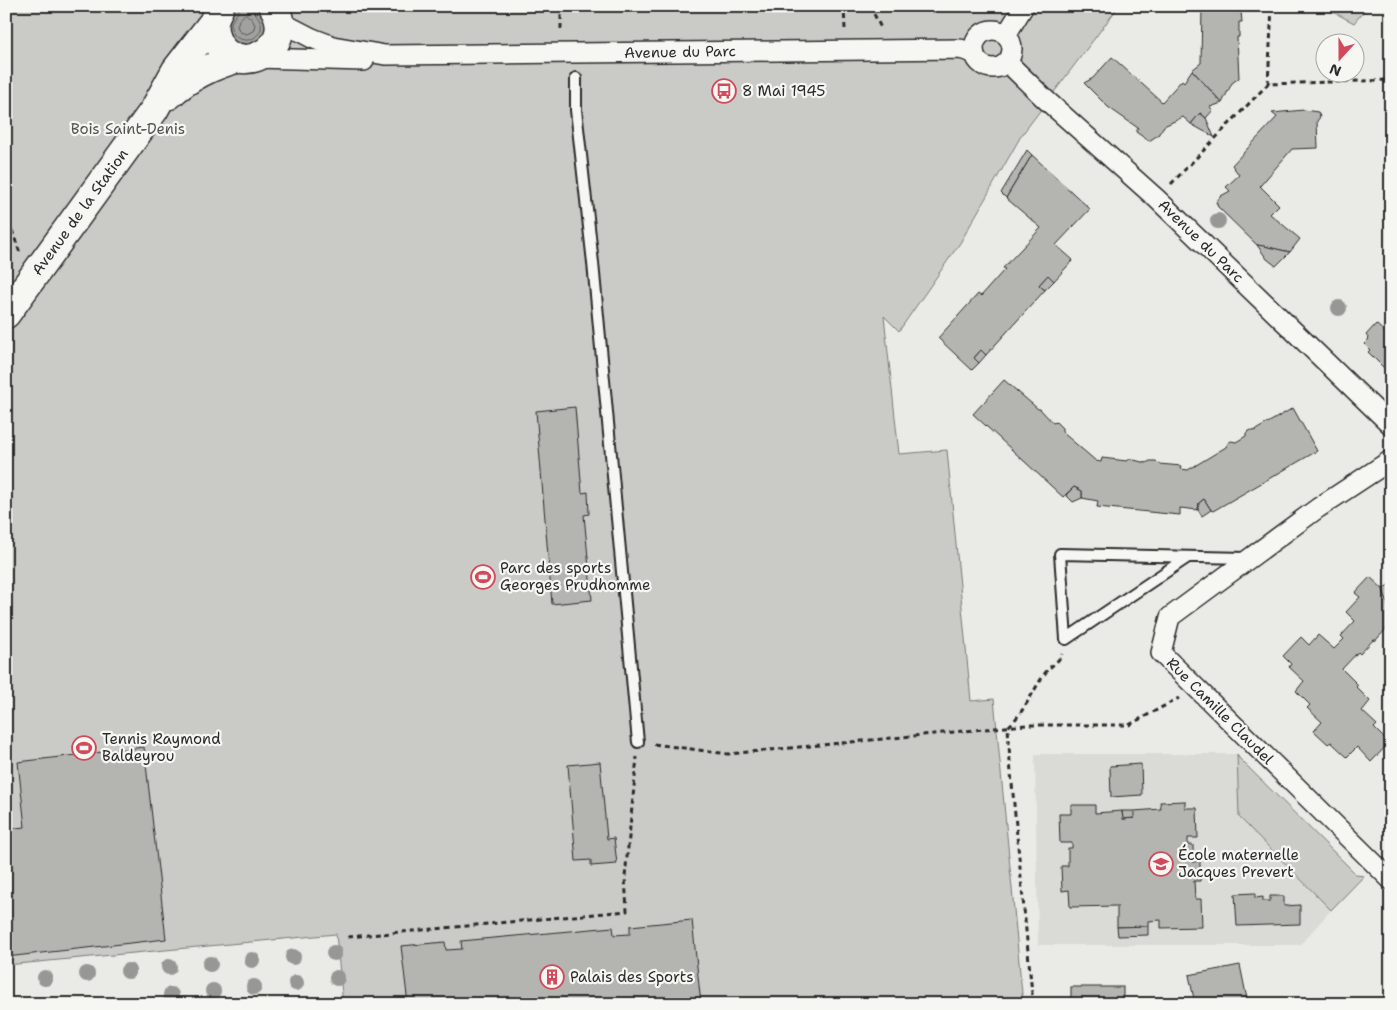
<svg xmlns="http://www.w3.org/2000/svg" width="1397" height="1010" viewBox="0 0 1397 1010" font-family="'Shantell Sans',sans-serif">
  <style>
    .built { fill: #dadad6 }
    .green { fill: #cacac7; stroke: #7a7a79 }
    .water { fill: #a1a19e; stroke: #727270 }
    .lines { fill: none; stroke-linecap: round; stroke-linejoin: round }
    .shore { stroke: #5a5a59; stroke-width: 1 }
    .building { fill: #b4b4b1; stroke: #2b2b2b }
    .lane-casing { stroke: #2b2b2b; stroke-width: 14 }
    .street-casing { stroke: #2b2b2b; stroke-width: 22 }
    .secondary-casing { stroke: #2b2b2b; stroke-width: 31 }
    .path { stroke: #2b2b2b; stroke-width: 3; stroke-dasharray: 5 4; stroke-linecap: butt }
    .lane { stroke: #f6f6f2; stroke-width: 10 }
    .street { stroke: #f6f6f2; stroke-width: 19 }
    .secondary { stroke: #f6f6f2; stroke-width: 28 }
    .tree { fill: #979795 }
    .labels { text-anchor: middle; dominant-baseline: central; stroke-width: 4.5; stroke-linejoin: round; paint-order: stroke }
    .street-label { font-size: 15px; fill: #2b2b2b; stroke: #f6f6f2 }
    .poi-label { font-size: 15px; fill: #2b2b2b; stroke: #f6f6f2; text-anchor: start }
    .park-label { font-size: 15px; fill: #535352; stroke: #f6f6f2 }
  </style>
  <rect width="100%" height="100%" fill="#eaeae6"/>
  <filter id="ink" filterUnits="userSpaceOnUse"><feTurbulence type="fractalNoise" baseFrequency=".02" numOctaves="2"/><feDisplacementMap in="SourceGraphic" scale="10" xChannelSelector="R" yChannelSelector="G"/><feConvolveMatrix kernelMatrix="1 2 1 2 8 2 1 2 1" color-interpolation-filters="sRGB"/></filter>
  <g filter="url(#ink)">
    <polygon class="built" points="1035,754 1237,754 1239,817 1331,910 1300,945 1038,945"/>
    <g class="green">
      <polygon points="6,6 1119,6 1021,136 960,243 899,331 884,316 899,454 947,450 971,701 994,699 1023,1004 343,1004 336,934 6,965"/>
      <polygon points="1322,6 1368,6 1354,23"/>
      <polygon points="1237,754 1239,758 1357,875 1364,876 1331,910 1239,817"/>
    </g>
    <circle class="water" cx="246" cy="26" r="20"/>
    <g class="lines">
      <g class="shore">
        <path d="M240,6C238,19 223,21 236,37C247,43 255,40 261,30C263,16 253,16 252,6"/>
        <polygon points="246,14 252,19 255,25 253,31 247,34 240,32 237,26 239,20"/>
      </g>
    </g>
    <g class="building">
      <polygon points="1202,6 1236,6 1236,12 1241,11 1242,22 1239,22 1239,37 1237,37 1239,78 1232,83 1222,103 1192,70 1201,63"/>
      <polygon points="1112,57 1162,102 1182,80 1184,82 1192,70 1222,103 1210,107 1213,110 1206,118 1200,113 1191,124 1183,117 1164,126 1158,135 1149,141 1136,132 1138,128 1108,107 1084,83 1093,78"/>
      <polygon points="1304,110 1318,112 1320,117 1317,121 1318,148 1292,149 1260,186 1279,205 1270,214 1300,239 1290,252 1257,245 1218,207 1216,202 1221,196 1230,191 1226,187 1239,175 1232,165 1277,117 1272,113"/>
      <polygon points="1200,113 1206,118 1214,137 1191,124"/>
      <polygon points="1027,150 1032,155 1006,198 1001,193"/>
      <polygon points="1032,155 1090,209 1056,245 1073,260 1054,281 1048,275 1039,285 1045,290 986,355 981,350 974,358 979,363 972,370 938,338 978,294 981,296 1005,269 1003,268 1041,228 1006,198"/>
      <polygon points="1257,245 1264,246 1290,252 1276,266 1267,259"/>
      <polygon points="1048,275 1054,281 1045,290 1039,285"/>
      <polygon points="1376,324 1391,338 1391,369 1387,365 1384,368 1368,352 1370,350 1364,344 1369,339 1366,335"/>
      <polygon points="981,350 986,355 979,363 974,358"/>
      <polygon points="1004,380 1038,409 1040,409 1053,423 1056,422 1062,428 1062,432 1096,461 1101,462 1102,458 1127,461 1130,459 1146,463 1150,461 1156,461 1159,464 1182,466 1181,469 1188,470 1226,447 1228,443 1231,441 1236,442 1246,436 1246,433 1251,430 1254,431 1293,408 1317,451 1213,511 1211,510 1204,499 1199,503 1198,510 1180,508 1180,515 1097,507 1098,501 1082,498 1082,491 1074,487 1063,497 973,414"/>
      <polygon points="575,407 582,493 588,492 589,514 584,515 592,600 552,604 536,411"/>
      <polygon points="1074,487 1082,491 1082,498 1073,502 1066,495"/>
      <polygon points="1204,499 1211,510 1202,516 1198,510 1199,503"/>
      <polygon points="1370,577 1383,589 1391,615 1391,627 1389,626 1375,641 1374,639 1360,654 1358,652 1342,669 1358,685 1356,687 1370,701 1362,711 1377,725 1374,728 1389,743 1371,762 1357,747 1347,757 1331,742 1328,744 1314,731 1322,722 1307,708 1310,705 1296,691 1304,681 1289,667 1291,664 1283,656 1301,637 1309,645 1318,635 1334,649 1344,639 1341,636 1355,621 1346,612 1360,597 1355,593"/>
      <polygon points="1391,583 1391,615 1383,589"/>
      <polygon points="144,747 166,939 6,957 6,829 25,827 18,762"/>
      <polygon points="600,762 607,839 614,838 617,864 591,866 591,860 576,861 568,765"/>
      <polygon points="1141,764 1142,795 1111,797 1110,766"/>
      <polygon points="1185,801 1185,808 1197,808 1198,838 1188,838 1188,845 1193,845 1193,862 1200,861 1200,881 1194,881 1195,899 1201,899 1202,927 1161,928 1161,920 1148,921 1148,926 1117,927 1117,906 1070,907 1069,890 1062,891 1061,866 1068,866 1068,848 1072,848 1072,843 1060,843 1059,814 1071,814 1071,805 1095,805 1095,813 1122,811 1123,819 1134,818 1134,811 1161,809 1160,802"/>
      <polygon points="1122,811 1134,811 1134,818 1123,819"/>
      <polygon points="1255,893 1255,898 1263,897 1263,901 1270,901 1270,896 1284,896 1284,906 1300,905 1300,924 1237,926 1235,894"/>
      <polygon points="692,920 701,1004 408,1004 401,946 445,942 446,950 462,949 461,941 613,927 614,935 630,934 630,926"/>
      <polygon points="1148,926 1148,935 1118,936 1117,927"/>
      <polygon points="1240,965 1248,1004 1195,1004 1189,975"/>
      <rect x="1071" y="987" width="52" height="17"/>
    </g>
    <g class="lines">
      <g class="lane-casing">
        <g id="lane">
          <polyline points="576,78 576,110 593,263 638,742"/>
          <polyline points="1188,557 1066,639 1060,554 1247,558"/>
        </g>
      </g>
      <g class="street-casing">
        <g id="street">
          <polyline points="279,21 312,38 333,46 385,55 960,49 974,53"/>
          <circle cx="993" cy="49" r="19"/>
          <polyline points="1006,35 1024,6"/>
          <polyline points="257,58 364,61"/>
          <polyline points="1007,62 1045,99 1157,199 1391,425"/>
          <polyline points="1391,460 1318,508 1170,617 1161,653 1391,880"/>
        </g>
      </g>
      <g class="secondary-casing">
        <g id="secondary">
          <path d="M219,9C213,19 212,28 216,39C233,82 301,49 273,6"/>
          <path d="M169,95C190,76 212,65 240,58"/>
          <polyline points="6,314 154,110 176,70 214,21"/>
        </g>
      </g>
      <g class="path">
        <polyline points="561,6 561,33"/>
        <polyline points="844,6 845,30"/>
        <polyline points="870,6 882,30"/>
        <polyline points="1268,84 1272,6"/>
        <polyline points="1171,184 1268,84 1391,80"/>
        <polyline points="6,213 20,253"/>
        <polyline points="654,744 728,754 1026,725 1129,725 1179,698"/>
        <polyline points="348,937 627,911 625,877 637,757"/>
        <path d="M1033,1004L1010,762L1008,727C1026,710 1032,691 1046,672C1051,665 1059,662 1062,654"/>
      </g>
      <use href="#lane" class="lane"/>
      <use href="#street" class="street"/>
      <use href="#secondary" class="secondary"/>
    </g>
    <g class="tree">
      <circle cx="1218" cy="221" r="8"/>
      <circle cx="1339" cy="308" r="8"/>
      <circle cx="334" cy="953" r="8"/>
      <circle cx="293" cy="957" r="8"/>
      <circle cx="252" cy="960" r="8"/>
      <circle cx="210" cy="964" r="8"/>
      <circle cx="169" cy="967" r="8"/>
      <circle cx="128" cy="971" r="8"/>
      <circle cx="87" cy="974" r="8"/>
      <circle cx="45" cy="978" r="8"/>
      <circle cx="337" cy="978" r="8"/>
      <circle cx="296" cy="983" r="8"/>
      <circle cx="254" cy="987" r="8"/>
      <circle cx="213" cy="991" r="8"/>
      <circle cx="171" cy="995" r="8"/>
    </g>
  </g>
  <defs>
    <g id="bus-ring" transform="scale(1.25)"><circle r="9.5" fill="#f6f6f2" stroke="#d1495b" stroke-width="1.5"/><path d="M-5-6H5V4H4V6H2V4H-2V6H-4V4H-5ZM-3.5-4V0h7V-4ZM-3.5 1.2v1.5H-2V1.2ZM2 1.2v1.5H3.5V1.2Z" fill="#d1495b"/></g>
    <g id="stadium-ring" transform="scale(1.25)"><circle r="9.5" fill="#f6f6f2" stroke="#d1495b" stroke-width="1.5"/><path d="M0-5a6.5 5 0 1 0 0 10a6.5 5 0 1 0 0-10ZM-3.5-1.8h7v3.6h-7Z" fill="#d1495b"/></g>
    <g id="school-ring" transform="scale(1.25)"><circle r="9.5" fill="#f6f6f2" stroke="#d1495b" stroke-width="1.5"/><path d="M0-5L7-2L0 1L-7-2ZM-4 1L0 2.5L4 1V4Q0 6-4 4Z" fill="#d1495b"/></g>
    <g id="building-ring" transform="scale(1.25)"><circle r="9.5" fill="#f6f6f2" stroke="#d1495b" stroke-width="1.5"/><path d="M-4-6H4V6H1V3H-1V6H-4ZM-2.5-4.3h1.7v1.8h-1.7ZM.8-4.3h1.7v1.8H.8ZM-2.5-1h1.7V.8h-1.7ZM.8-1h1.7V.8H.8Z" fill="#d1495b"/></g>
  </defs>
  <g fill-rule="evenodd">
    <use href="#bus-ring" x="724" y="91"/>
    <use href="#stadium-ring" x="483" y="577"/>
    <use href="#stadium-ring" x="84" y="748"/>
    <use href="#school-ring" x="1161" y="864"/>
    <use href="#building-ring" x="552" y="977"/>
  </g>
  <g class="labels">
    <g class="street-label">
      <text transform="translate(680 52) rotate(-1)">Avenue du Parc</text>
      <text transform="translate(80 212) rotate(-54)">Avenue de la Station</text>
      <text transform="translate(1201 241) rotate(44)">Avenue du Parc</text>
      <text transform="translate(1220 711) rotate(45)">Rue Camille Claudel</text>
    </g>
    <g class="poi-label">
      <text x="742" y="91">8 Mai 1945</text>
      <text x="500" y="568">Parc des sports<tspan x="500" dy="17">Georges Prudhomme</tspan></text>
      <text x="102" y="739">Tennis Raymond<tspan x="102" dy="17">Baldeyrou</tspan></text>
      <text x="1178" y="855">École maternelle<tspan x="1178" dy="17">Jacques Prevert</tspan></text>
      <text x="570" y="977">Palais des Sports</text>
    </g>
    <g class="park-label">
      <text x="128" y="129">Bois Saint-Denis</text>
    </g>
  </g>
  <rect width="1397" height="1010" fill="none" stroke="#f6f6f2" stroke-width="25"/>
  <rect x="12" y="12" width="1372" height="985" fill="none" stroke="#2b2b2b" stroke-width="2" filter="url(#ink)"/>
  <g transform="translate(1340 58) rotate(201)"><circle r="24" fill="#f6f6f2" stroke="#a5a5a2"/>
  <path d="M0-4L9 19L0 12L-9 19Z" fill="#d1495b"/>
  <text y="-8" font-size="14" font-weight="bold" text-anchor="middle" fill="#2b2b2b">N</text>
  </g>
</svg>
